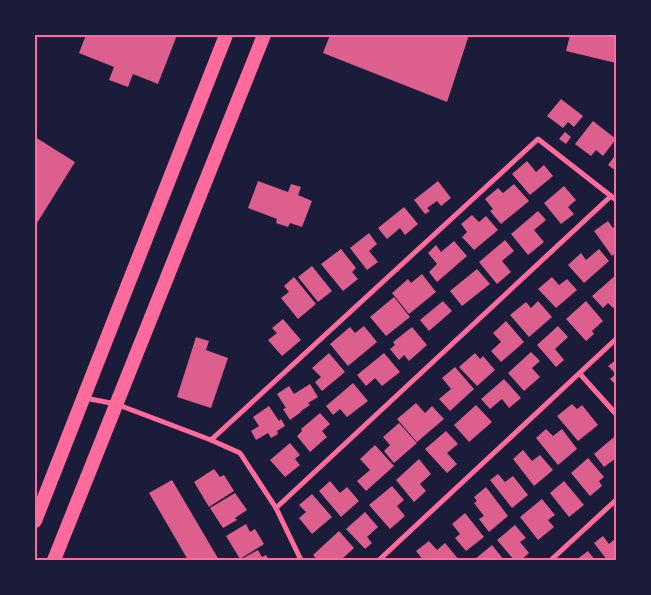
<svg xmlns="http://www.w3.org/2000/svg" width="651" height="595" viewBox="0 0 651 595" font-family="'IBM Plex Sans',sans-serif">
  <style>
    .building { fill: #dd5f8e }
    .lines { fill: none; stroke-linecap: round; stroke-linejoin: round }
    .minor { stroke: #ff6b9d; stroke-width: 5 }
    .trunk { stroke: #ff6b9d; stroke-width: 14 }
    .neatline { fill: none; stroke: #ff6b9d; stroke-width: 2 }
  </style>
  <rect width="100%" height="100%" fill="#1b1b3a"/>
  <g class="building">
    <polygon points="86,35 177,35 158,84 133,74 128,87 109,80 114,67 79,53"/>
    <polygon points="330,35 469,35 447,102 323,53"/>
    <polygon points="570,35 616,35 616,63 566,51"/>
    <polygon points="561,99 583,116 574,127 568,122 563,128 547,116"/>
    <polygon points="593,121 616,139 603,156 596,150 591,156 575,144"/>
    <polygon points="565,132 571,137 566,144 559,139"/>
    <polygon points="35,137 75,162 37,223 35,222"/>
    <polygon points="616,154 616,171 608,165"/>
    <polygon points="527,161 536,172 544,165 553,176 530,195 512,174"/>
    <polygon points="258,181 288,192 291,184 301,187 298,195 312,201 302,227 290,223 288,227 276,223 277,219 248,208"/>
    <polygon points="438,181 451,198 441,206 437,201 427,208 430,211 425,214 414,200"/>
    <polygon points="514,184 529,201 501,224 490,211 493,209 485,199 498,188 503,193"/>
    <polygon points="564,186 576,200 568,207 574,214 561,224 544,203"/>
    <polygon points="404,207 418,224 405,235 400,228 387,239 378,228"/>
    <polygon points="538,211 546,220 534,230 544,242 528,255 511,234"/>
    <polygon points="472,215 479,222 486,216 498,230 474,250 462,237 467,232 461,224"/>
    <polygon points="608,221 613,228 616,225 616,252 612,256 594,231"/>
    <polygon points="369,233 377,244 369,251 378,262 367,270 350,248"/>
    <polygon points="505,240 514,251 502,261 511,272 497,284 479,262"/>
    <polygon points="454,241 467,256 437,282 429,272 437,264 428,253 436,245 441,252"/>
    <polygon points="341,249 356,268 352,272 358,279 343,291 321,264"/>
    <polygon points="599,249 609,261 584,283 568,265 581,253 586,260"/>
    <polygon points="312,266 332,291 318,302 298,277"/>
    <polygon points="477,269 490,284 462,306 450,291"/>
    <polygon points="422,274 436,292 409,314 392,293 408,279 411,283"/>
    <polygon points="616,275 616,305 613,308 608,303 603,308 592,296"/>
    <polygon points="294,277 316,304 298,319 281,298 289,292 284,286"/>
    <polygon points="552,277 559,285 567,279 577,290 556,308 538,289"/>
    <polygon points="394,297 410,317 386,336 370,317"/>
    <polygon points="443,301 452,311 429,331 420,320"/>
    <polygon points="538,301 552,317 529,337 510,315 526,302 531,308"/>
    <polygon points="586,301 603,321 592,331 594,334 586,341 566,319"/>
    <polygon points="283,319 301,340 282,356 268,340 277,333 272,328"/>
    <polygon points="506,321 524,342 501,362 491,351 501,342 493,333"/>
    <polygon points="364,326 377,342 348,366 330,344 350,327 355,333"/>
    <polygon points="558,326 568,337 555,349 564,360 556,367 537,345"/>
    <polygon points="412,327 427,345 409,361 404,355 399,360 390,349 395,345 393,342"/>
    <polygon points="196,337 209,341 206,350 228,358 211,408 177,397"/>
    <polygon points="531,352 540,361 532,368 540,377 524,391 508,373"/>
    <polygon points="329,353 345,372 322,391 315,382 321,377 312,368"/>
    <polygon points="384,353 400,372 382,386 375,378 366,386 357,375"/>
    <polygon points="475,353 480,359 483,356 495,370 477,386 459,367"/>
    <polygon points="616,360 616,385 610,379 616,374 608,366"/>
    <polygon points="455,367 474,389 450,411 439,399 451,389 442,378"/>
    <polygon points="504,379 521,398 509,408 502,399 490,409 481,399"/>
    <polygon points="353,383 368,401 347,417 340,409 333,415 326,406"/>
    <polygon points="310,384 318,397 308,403 310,405 301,411 301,412 290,420 283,409 286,408 277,394 289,386 294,394"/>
    <polygon points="416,403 425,413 432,406 444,419 417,442 397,419"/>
    <polygon points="572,404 577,409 582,405 598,425 578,441 557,416"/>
    <polygon points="476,405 492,422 469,442 454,425"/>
    <polygon points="269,406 279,421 281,419 285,426 277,431 278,434 271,438 268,433 256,440 251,431 259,426 253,417"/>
    <polygon points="320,413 330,424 322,431 327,437 310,452 297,436 302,431 301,429"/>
    <polygon points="399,423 417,443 394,463 384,451 390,445 383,437"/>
    <polygon points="546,429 553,436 562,429 577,449 558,465 536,438"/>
    <polygon points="446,431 458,444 447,453 457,464 447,473 425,449"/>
    <polygon points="614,437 616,440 616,458 604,467 594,454"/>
    <polygon points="290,443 300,455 295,459 300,465 285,477 270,460"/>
    <polygon points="375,445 394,466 366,491 357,481 370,470 360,459"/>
    <polygon points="523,450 532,461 540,455 553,470 534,486 513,459"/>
    <polygon points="588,458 604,477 599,481 602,486 590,496 571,473"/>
    <polygon points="419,459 431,474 420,484 426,491 414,502 396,480"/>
    <polygon points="214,469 220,477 224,475 234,491 209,507 194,482"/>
    <polygon points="498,474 505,482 513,476 528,495 512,508 490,480"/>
    <polygon points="172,480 219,560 188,560 149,493"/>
    <polygon points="330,481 340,493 347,487 359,501 341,517 319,491"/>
    <polygon points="564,481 584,505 569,517 550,493"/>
    <polygon points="392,486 404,500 397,506 405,516 390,529 369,505"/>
    <polygon points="486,487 508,516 489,532 479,519 484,516 474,503 477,501 474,497"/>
    <polygon points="235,493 247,510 235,518 237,520 223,528 210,508"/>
    <polygon points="312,494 332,517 312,534 299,518 306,512 299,505"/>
    <polygon points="542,499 555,515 548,520 554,527 538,540 520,517"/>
    <polygon points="365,512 378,527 367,537 372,543 365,549 346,529"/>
    <polygon points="465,513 484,537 466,551 455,538 460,534 452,524"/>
    <polygon points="246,524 250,532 255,529 264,544 240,559 226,536"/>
    <polygon points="515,525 526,538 520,542 529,553 521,560 514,560 497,540"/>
    <polygon points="339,531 354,548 341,560 317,560 313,555"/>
    <polygon points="603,536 609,544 616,538 616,560 607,560 594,543"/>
    <polygon points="429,541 437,550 445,543 459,560 423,560 416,551"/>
    <polygon points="492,545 504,560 474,560"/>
    <polygon points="258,550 262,557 266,555 269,560 240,560"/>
    <polygon points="588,551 595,560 576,560"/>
  </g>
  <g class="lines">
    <g class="minor">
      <polyline points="580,374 616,414"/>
      <polyline points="85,398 116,404 211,440 240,453 276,508 301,560"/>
      <polyline points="211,440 538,139 616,200"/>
      <polyline points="276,508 611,196"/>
      <polyline points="379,560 616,339"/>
      <polyline points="551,560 616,500"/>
    </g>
    <g class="trunk">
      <polyline points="35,521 226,35"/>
      <polyline points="54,560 264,35"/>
    </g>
  </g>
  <rect width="651" height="595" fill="none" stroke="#1b1b3a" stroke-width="72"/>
  <rect x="36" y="36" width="579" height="523" class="neatline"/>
</svg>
